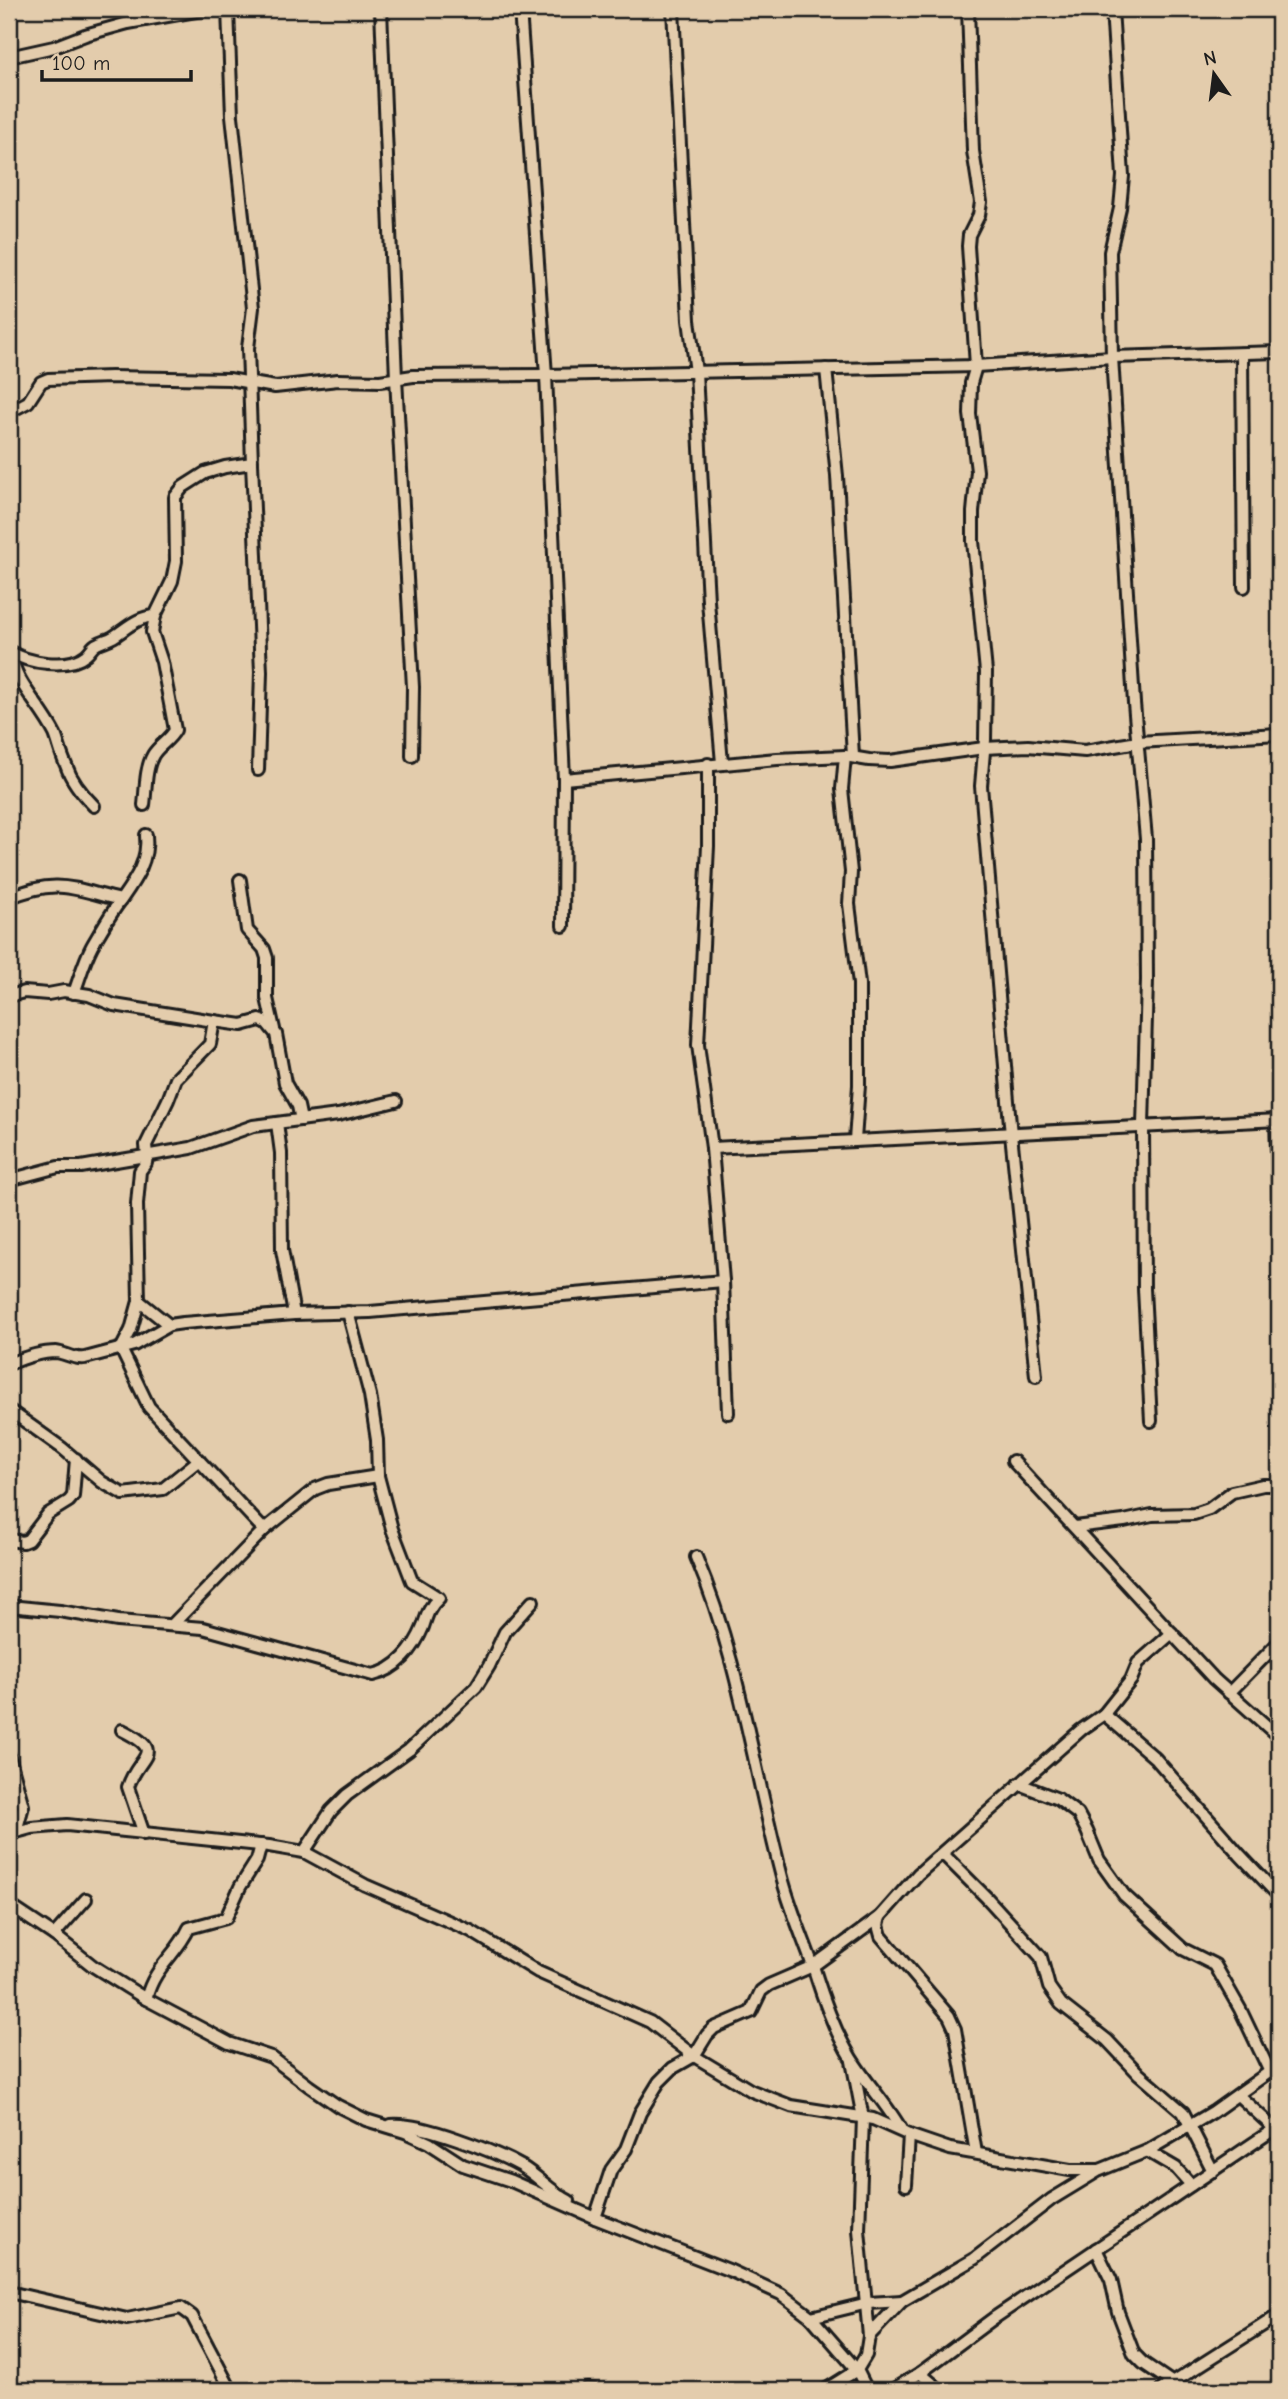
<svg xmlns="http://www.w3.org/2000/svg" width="1288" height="2399" viewBox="0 0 1288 2399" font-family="'Comic Neue',sans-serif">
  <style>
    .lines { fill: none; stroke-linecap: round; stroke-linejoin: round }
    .street-casing { stroke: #1c1c1c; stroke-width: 16 }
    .street { stroke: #e3ccac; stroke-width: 10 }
  </style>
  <rect width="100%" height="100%" fill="#e3ccac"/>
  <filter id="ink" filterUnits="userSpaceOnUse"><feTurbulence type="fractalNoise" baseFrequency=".0143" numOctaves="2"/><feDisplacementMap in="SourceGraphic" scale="14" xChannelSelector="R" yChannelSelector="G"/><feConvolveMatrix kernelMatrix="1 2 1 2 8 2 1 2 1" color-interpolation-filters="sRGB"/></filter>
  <g filter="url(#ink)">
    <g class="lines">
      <g class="street-casing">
        <g id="street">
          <polyline points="381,9 396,378 413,687 412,756"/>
          <polyline points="520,9 546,375 564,779 563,926"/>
          <polyline points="673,9 689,320 696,372 708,601 722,763"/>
          <polyline points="968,9 973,151 981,202 979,215 969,235 968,246 976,366 971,383 970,414 977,471 973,512 973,541 986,672 985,740 981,786 1010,1124 1036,1376"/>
          <polyline points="1112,9 1123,176 1120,208 1110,252 1112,357 1134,703 1146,839 1147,980 1143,1126 1144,1289 1151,1421"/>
          <polyline points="9,57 54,47 85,35 128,23 207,9"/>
          <polyline points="1242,354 1244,587"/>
          <polyline points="826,369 837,476 853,756"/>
          <polyline points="9,412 28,402 41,382 48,379 111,377 229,379 275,387 338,380 380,381 413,376 546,375 976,366 1112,357 1279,352"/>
          <polyline points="252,463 261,672 258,770"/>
          <path d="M9,651C27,663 68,670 86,655C91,651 92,646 97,644C102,641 108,640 113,637C127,628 137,617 155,616"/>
          <path d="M10,652C16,685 40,704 55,734C59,744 61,755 66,765C71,780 83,795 94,806"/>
          <polyline points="845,756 842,789 851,872 849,904 859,984 859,1085 855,1140"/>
          <polyline points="708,764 708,846 698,1045 712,1148 723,1281 728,1413"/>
          <polyline points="564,779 777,759 845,756 869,760 890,761 984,748 1028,746 1085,751 1138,742 1279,734"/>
          <path d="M144,805C146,789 145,769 153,755C159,745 170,740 175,730L162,662L152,632L155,616L172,581L176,561L175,497L183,487L205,473L225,467L252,463L248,348L253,308L232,116L228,9"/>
          <polyline points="240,880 247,930 264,949 267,958 267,998 274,1029"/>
          <path d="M9,898C57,877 73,889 121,900"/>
          <path d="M74,993C80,977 84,961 92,946C101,931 110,914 121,900C135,880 149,861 146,835"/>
          <polyline points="9,996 24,992 48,994 64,991 89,995 114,1005 214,1021 242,1025 260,1020 267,1023 276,1034 285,1083 298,1106 301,1120"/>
          <polyline points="214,1021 210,1044 176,1079 168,1100 146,1145 147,1155 146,1163 140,1171 137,1204 139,1301 131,1330 121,1349 149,1407 264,1530"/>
          <polyline points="1276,1120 1279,1217"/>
          <polyline points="277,1123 281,1153 282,1250 294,1314"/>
          <polyline points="712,1148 1279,1120"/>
          <polyline points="9,1180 58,1167 81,1167 191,1148 253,1126 338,1115 396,1101"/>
          <polyline points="139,1301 169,1325"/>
          <path d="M9,1364C23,1358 40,1352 56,1352C66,1353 74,1360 85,1358L134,1345L169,1325L183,1323L294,1314L370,1312L723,1281"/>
          <polyline points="9,1410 62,1448 102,1482 123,1494 163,1489 199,1460"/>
          <polyline points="1013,1461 1214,1679 1279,1737"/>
          <polyline points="1075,1527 1124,1521 1152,1515 1194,1514 1209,1509 1232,1492 1263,1485 1279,1485"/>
          <polyline points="9,1540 23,1542 28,1540 48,1514 69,1501 73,1496 76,1459"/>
          <path d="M9,1606L60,1611L118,1621L203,1628L373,1675C397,1670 414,1649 423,1627C427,1615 429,1607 439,1598L412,1581L392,1529L378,1476L377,1440L370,1395L348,1312"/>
          <polyline points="173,1624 264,1530 315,1489 328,1484 378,1476"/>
          <polyline points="1229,1693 1279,1642"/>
          <polyline points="1104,1714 1155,1758 1240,1855 1279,1896"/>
          <path d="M122,1730C168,1753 138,1755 128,1787L144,1834"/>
          <polyline points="9,1756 23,1806 16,1832"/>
          <polyline points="1019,1784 1058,1799 1078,1814 1087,1831 1099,1860 1124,1895 1183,1949 1215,1965 1240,2009 1270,2072"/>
          <polyline points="9,1834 31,1828 67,1825 269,1846 304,1852 365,1885 471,1931 538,1972 650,2022 694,2056 752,2091 791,2106 873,2119 909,2135 950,2149 1070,2170 1100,2170 1147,2151 1213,2112 1279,2065"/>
          <polyline points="304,1852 331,1811 347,1795 409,1750 476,1687 489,1666 505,1632 533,1601"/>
          <polyline points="943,1854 987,1898 1041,1957 1049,1987 1061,2004 1107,2040 1139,2074 1183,2112 1213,2171"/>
          <polyline points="9,1905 54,1935 93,1966 146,1999 229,2043 271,2057 309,2086 338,2106 366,2120 405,2132 429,2143 463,2165 511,2181 595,2218 731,2271 781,2294 811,2317 857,2370 865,2386 862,2390"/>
          <polyline points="880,1917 878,1925 881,1936 949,2016 955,2029 976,2153"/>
          <polyline points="54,1935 86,1899"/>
          <path d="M146,1999C155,1965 176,1956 189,1928L226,1918L240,1887L257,1860L261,1845"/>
          <polyline points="1238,2095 1275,2129"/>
          <path d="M391,2125C420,2122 494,2151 521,2166C538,2176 551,2192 569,2201"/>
          <path d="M902,2131C887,2104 867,2084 851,2058C834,2030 823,1998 813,1966L880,1917L918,1874L1081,1730L1104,1714L1131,1680L1138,1663L1172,1633"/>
          <polyline points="1147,2151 1176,2168 1191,2185"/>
          <polyline points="906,2185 909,2135"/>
          <path d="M595,2218L611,2170L626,2149L640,2113L659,2082L673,2068L694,2056L707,2035L714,2028L751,2012L761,1991L769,1985L813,1966C803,1938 791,1910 783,1881C754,1773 740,1661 696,1557"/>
          <polyline points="1096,2249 1111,2280 1118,2312 1134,2354 1143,2363 1183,2390"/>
          <polyline points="9,2292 127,2319 181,2308 192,2316 231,2390"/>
          <polyline points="811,2317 868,2303 902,2301"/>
          <polyline points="869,2336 902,2301 974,2259 1052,2199 1098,2171"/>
          <polyline points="920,2373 940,2390"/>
          <polyline points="587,2389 595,2390"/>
          <polyline points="825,2390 857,2370 866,2355 869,2336 859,2230 863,2118 852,2061"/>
          <polyline points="892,2390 920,2373 994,2318 1279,2126"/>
          <polyline points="1161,2390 1279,2315"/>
        </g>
      </g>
      <use href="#street" class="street"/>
    </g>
  </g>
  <rect width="1288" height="2399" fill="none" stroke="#e3ccac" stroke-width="35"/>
  <rect x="18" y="18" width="1253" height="2364" fill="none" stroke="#1c1c1c" stroke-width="2.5" filter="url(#ink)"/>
  <g transform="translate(1214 74) rotate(346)" stroke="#e3ccac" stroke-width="5" paint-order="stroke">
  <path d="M0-5L12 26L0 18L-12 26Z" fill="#1c1c1c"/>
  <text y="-10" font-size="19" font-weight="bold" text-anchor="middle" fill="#1c1c1c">N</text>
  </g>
  <path d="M42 70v10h149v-10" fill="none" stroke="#1c1c1c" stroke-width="3.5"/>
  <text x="52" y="70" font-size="21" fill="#1c1c1c" stroke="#e3ccac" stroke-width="5" paint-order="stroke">100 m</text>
</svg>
